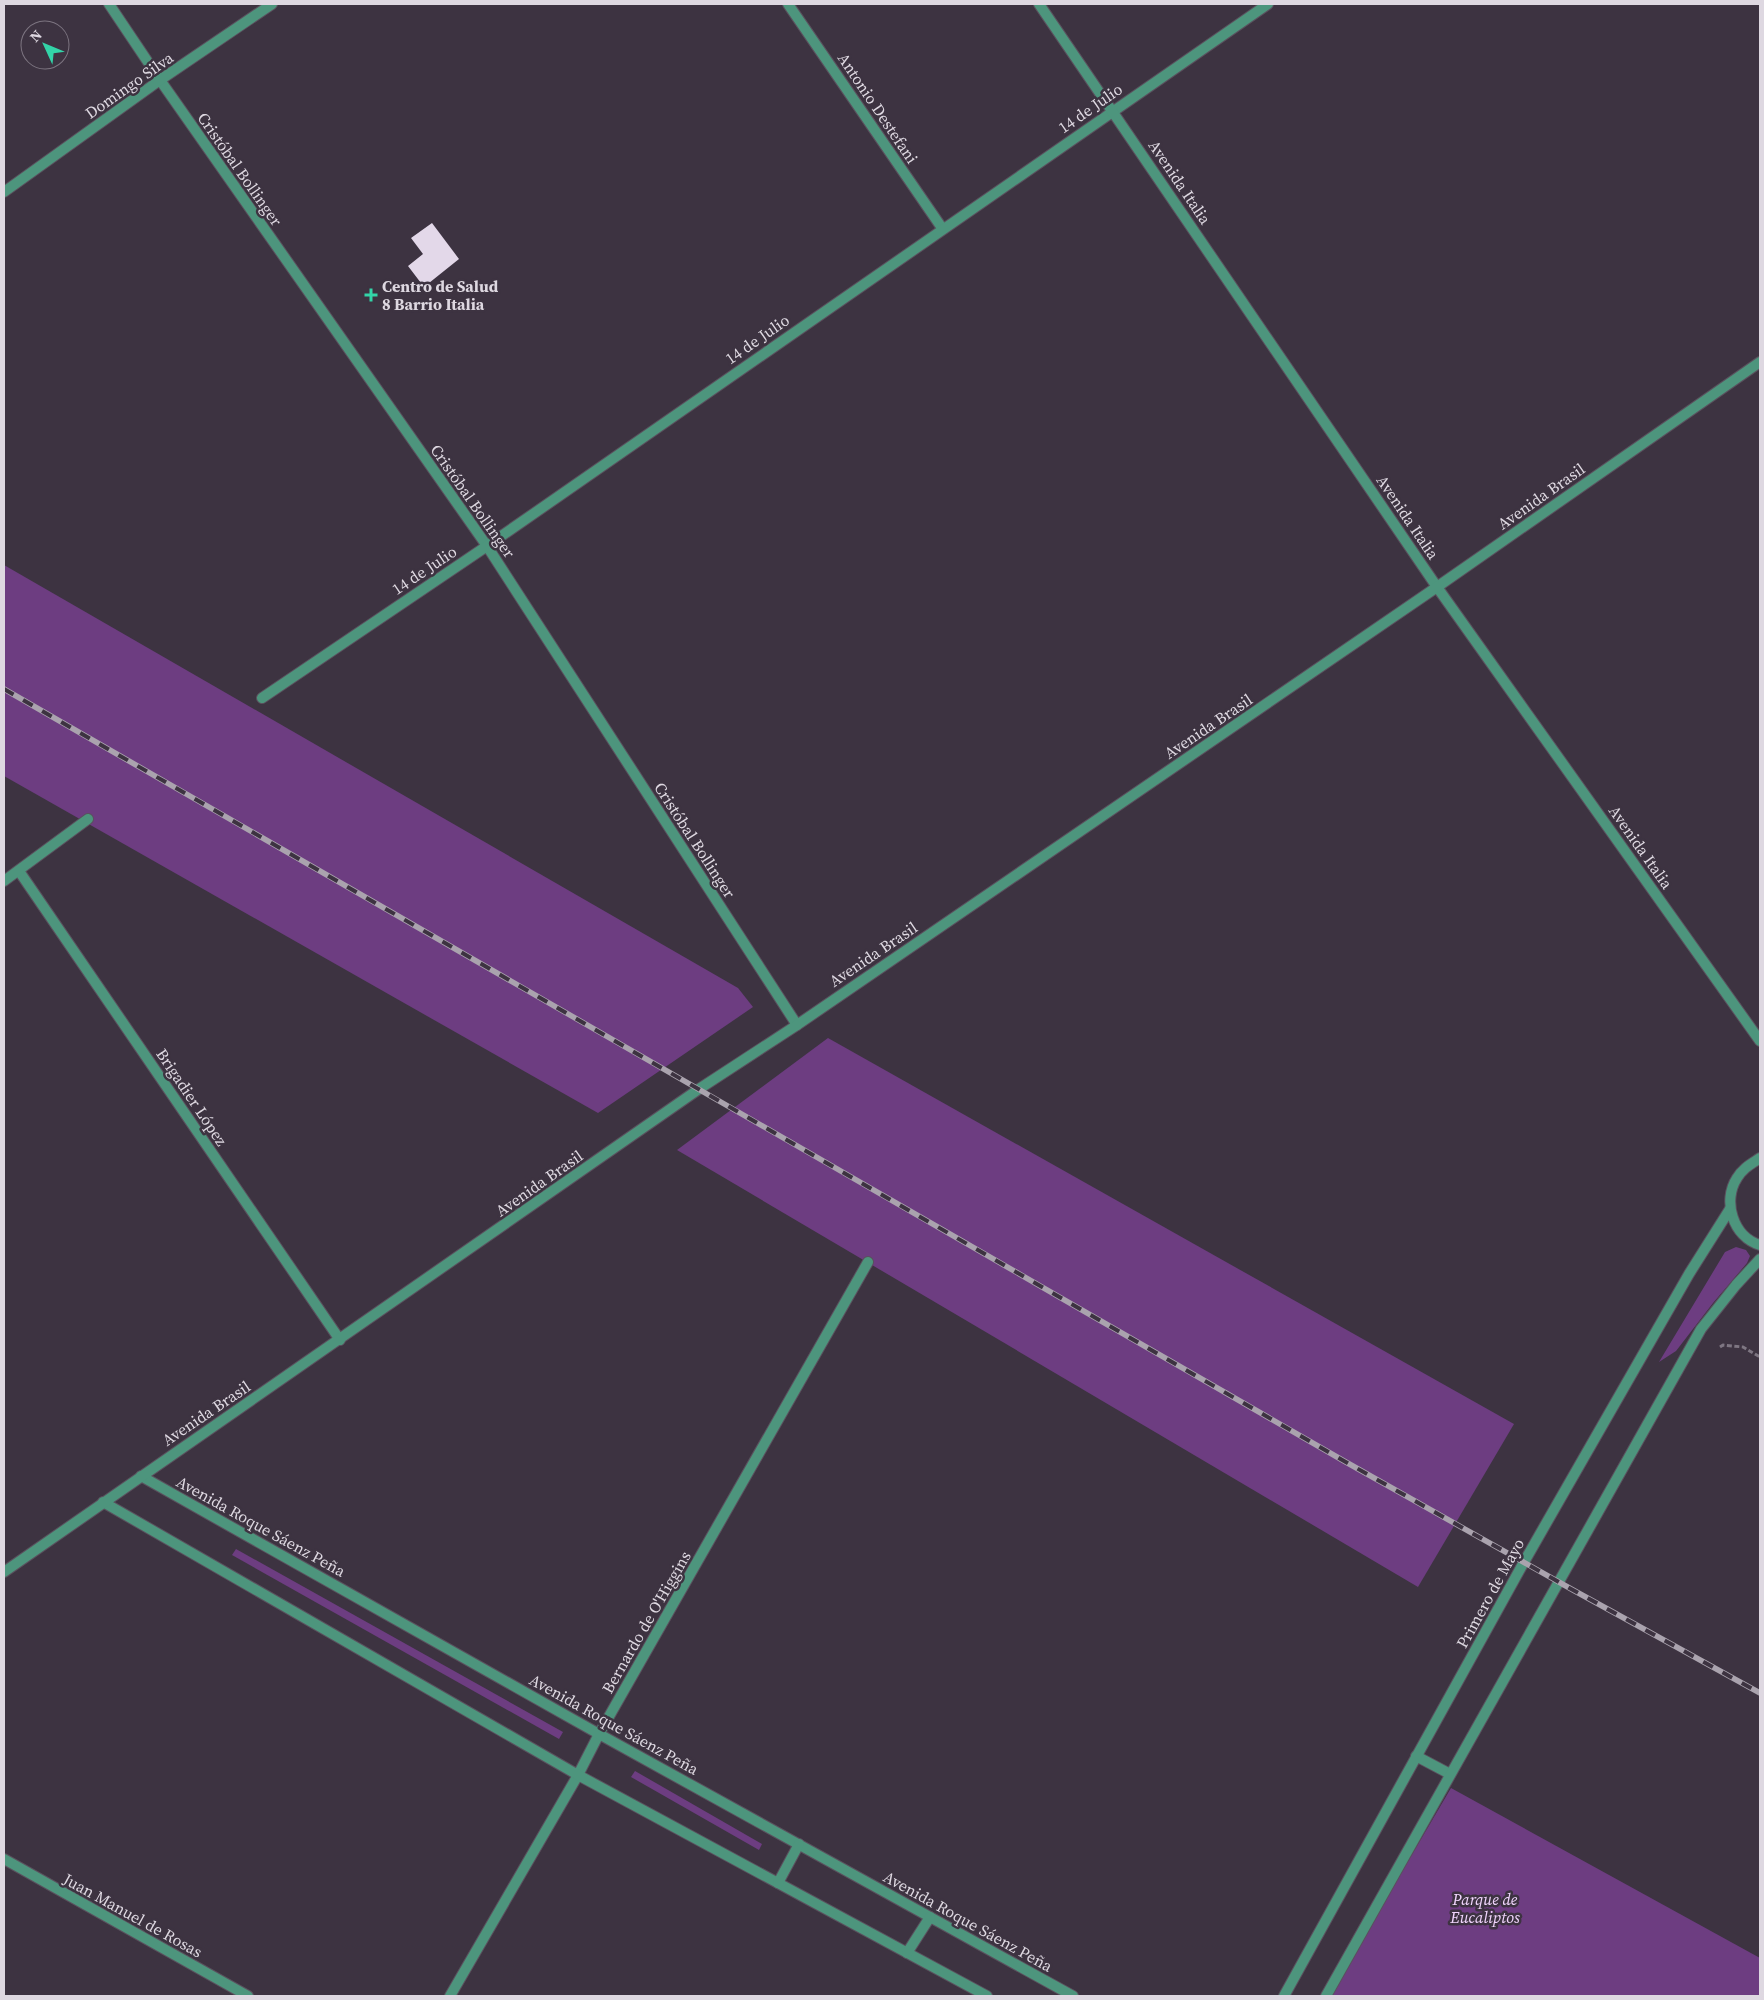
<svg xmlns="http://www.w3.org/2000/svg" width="1764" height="2000" viewBox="0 0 1764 2000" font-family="'Source Serif 4',serif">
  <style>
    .green { fill: #6d3d81 }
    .building { fill: #e3d8e9 }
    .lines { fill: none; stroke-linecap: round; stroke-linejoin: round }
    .minor-casing { stroke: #5a515e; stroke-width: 12 }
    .tertiary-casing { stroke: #5a515e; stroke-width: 12 }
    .path { stroke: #7e7682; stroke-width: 3; stroke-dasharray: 5 2.5; stroke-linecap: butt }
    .minor { stroke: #4d957d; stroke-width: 10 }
    .tertiary { stroke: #4d957d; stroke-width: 10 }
    .rail-casing { stroke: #aaa3ae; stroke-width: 5.5 }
    .rail { stroke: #3d3341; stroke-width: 4; stroke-dasharray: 11; stroke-linecap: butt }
    .poi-dot { fill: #33d4a8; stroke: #3d3341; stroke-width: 2 }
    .labels { text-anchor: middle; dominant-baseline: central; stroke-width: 5; stroke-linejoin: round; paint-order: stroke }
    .street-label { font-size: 16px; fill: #ded8e1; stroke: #3d3341 }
    .poi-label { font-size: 16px; font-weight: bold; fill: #ded8e1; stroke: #3d3341; text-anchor: start }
    .park-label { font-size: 16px; font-style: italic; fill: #f2d6fe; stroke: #3d3341 }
  </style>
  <rect width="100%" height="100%" fill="#3d3341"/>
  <g class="green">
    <polygon points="4,565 738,988 753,1007 598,1113 4,776"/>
    <polygon points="828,1038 1514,1424 1418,1587 677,1150"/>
    <polygon points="1736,1247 1746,1250 1750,1256 1747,1263 1713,1303 1676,1351 1659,1362 1725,1252"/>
    <polygon points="236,1549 563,1732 559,1739 232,1555"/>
    <polygon points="635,1771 762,1844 759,1850 631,1777"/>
    <polygon points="1451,1788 1760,1958 1760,1996 1329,1996"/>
  </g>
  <polygon class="building" points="432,223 459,259 424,287 408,266 423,254 411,238"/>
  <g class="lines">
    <g class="minor-casing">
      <g id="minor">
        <polyline points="109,4 160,80 487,546 797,1025"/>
        <polyline points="788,4 942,228"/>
        <polyline points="4,192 160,80 272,4"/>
        <polyline points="262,698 487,546 1268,4"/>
        <polyline points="19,871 340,1340"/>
        <polyline points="4,881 88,819"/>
        <polyline points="4,1859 248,1996"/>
        <polyline points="450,1996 578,1775 599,1734 868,1262"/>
      </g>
    </g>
    <g class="tertiary-casing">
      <g id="tertiary">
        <polyline points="1039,4 1437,587 1760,1041"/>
        <path d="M1760,1158C1751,1164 1743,1168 1737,1178C1722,1201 1733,1237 1760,1245"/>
        <polyline points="141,1476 599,1734 1073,1996"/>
        <polyline points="103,1502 578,1775 987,1996"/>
        <polyline points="4,1572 699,1089 797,1025 1437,587 1760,362"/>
        <polyline points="1416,1756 1450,1774"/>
        <polyline points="778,1883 799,1844"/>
        <polyline points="907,1953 930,1917"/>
        <polyline points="1284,1996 1524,1562 1689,1274 1730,1209"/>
        <polyline points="1326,1996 1701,1329 1736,1285 1760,1259"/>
      </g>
    </g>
    <polyline class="path" points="1720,1347 1723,1345 1743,1347 1760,1357"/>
    <use href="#minor" class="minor"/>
    <use href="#tertiary" class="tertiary"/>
    <g class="rail-casing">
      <polyline id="rail" points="4,689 1344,1461 1573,1590 1760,1693"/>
    </g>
    <use href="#rail" class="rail"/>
  </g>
  <path class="poi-dot" d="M368.5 287.5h5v5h5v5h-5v5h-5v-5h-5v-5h5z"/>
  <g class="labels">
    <g class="street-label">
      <text transform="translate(129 85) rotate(-35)">Domingo Silva</text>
      <text transform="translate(878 108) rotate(56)">Antonio Destefani</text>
      <text transform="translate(1090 108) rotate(-35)">14 de Julio</text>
      <text transform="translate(240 169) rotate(55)">Cristóbal Bollinger</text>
      <text transform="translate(1180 182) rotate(56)">Avenida Italia</text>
      <text transform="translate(757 339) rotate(-35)">14 de Julio</text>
      <text transform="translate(1541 496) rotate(-35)">Avenida Brasil</text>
      <text transform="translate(473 501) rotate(55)">Cristóbal Bollinger</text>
      <text transform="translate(1408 517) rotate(56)">Avenida Italia</text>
      <text transform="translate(424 570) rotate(-34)">14 de Julio</text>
      <text transform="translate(1208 726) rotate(-34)">Avenida Brasil</text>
      <text transform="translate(695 840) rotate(57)">Cristóbal Bollinger</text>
      <text transform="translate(1641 847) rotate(55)">Avenida Italia</text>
      <text transform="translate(873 954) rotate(-34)">Avenida Brasil</text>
      <text transform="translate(192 1097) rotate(56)">Brigadier López</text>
      <text transform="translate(539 1183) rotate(-35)">Avenida Brasil</text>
      <text transform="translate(206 1413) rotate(-34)">Avenida Brasil</text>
      <text transform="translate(261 1526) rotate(29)">Avenida Roque Sáenz Peña</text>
      <text transform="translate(1490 1593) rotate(-61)">Primero de Mayo</text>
      <text transform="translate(646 1622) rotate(-60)">Bernardo de O'Higgins</text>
      <text transform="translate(614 1724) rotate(29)">Avenida Roque Sáenz Peña</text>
      <text transform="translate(133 1915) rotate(29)">Juan Manuel de Rosas</text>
      <text transform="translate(968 1921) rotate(29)">Avenida Roque Sáenz Peña</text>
    </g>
    <g class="poi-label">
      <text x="382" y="286">Centro de Salud<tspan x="382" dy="18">8 Barrio Italia</tspan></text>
    </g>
    <g class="park-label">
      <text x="1485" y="1899">Parque de<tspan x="1485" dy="18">Eucaliptos</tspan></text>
    </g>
  </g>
  <rect width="1764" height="2000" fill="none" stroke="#ded8e1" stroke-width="10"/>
  <g transform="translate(45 45) rotate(314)"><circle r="24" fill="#3d3341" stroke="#7d7581"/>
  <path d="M0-4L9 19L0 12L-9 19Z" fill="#33d4a8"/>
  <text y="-8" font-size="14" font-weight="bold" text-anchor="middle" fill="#ded8e1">N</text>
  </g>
</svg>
